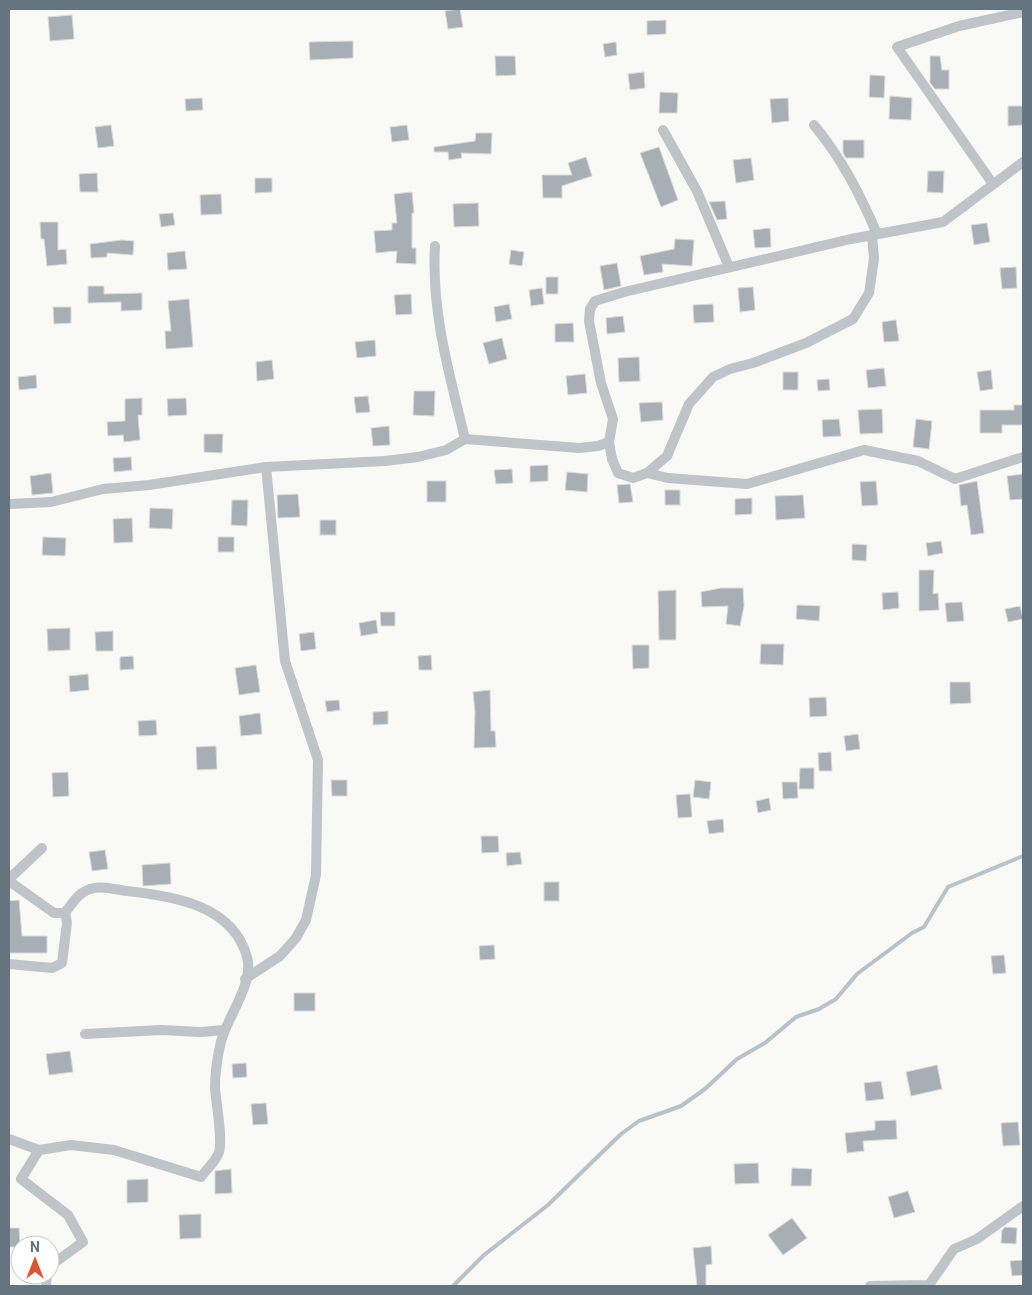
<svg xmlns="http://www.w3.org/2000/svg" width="1032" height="1295" viewBox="0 0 1032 1295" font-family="Roboto,sans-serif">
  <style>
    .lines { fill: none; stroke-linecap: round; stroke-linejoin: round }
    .stream { stroke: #b7c3c7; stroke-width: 4 }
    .building { fill: #a7afb5; stroke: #dadad9 }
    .minor { stroke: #bfc4c8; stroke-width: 10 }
  </style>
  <rect width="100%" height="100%" fill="#f9f9f6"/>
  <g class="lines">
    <polyline class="stream" points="453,1286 484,1255 548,1205 621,1134 639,1121 681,1106 705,1089 737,1059 765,1043 796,1017 819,1009 836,999 857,974 912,933 924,927 948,887 1023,856"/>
  </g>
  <g class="building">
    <polygon points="460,9 463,27 448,29 445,11"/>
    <polygon points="72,15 74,39 50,41 48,17"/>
    <polygon points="666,20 666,34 647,35 647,21"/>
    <polygon points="353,41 353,58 310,60 309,42"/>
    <polygon points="616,42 617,55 605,57 603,44"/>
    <polygon points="495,56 515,56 516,75 496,76"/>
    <polygon points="930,56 940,56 942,70 949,70 949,89 935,89 930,83"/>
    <polygon points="644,72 645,88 630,90 628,74"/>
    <polygon points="870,75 885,76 884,98 869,97"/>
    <polygon points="660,92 678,93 677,113 659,113"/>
    <polygon points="890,96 912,98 911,120 889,119"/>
    <polygon points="202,98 203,110 186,111 185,99"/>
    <polygon points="788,98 789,121 772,123 770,99"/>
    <polygon points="1008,106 1023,106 1023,125 1008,126"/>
    <polygon points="111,125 114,146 98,148 95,127"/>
    <polygon points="407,125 409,140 392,142 390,127"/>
    <polygon points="476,133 492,133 491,154 461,153 462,158 449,160 448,152 434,152 434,147 475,141"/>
    <polygon points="843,140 864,140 864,158 846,158 843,153"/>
    <polygon points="659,147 678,200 661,207 640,153"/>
    <polygon points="586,157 592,176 562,186 562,198 543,198 542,175 572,175 568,163"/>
    <polygon points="751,158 754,180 736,183 733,160"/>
    <polygon points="928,171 944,171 943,193 927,192"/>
    <polygon points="97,173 98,192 80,192 79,174"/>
    <polygon points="255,178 272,178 272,192 255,193"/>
    <polygon points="412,192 414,213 412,213 412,248 416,248 416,264 396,263 397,251 376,253 374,231 392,230 392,223 397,223 394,194"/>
    <polygon points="221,194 222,214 201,215 200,195"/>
    <polygon points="725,201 727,219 717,220 709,202"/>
    <polygon points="478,203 479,226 454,227 453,204"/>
    <polygon points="173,213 175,225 161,227 159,214"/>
    <polygon points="40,222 58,222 58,250 66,249 67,264 47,266 44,239 41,239"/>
    <polygon points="987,223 990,242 974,245 971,225"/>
    <polygon points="770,228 771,247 755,248 753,230"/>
    <polygon points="675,239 694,240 692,266 662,264 663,272 644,275 640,256 674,249"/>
    <polygon points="122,240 134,241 133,255 107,253 107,257 91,258 90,244"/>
    <polygon points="511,250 524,252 522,266 509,264"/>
    <polygon points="185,251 187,269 168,270 167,253"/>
    <polygon points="617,263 621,286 604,290 600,266"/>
    <polygon points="1016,267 1017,288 1002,289 1000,268"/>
    <rect x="546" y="277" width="12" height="17"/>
    <polygon points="88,286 104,286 104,294 142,293 142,310 121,311 121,302 88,303"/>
    <polygon points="753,287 755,310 740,312 738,288"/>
    <polygon points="542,288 544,304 531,306 529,290"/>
    <polygon points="411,294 412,314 396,315 394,295"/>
    <polygon points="189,299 193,347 166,349 165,331 171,331 168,301"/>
    <polygon points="509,304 512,319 496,322 494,307"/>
    <polygon points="713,304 714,322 694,323 693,305"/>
    <polygon points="53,307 71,307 71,323 54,324"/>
    <polygon points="623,316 625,332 607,334 606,318"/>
    <polygon points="896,320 899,341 884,342 882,322"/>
    <polygon points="573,323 574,342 555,342 555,324"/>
    <polygon points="502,338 507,359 489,364 483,343"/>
    <polygon points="375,340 376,356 357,358 355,342"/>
    <polygon points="639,357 640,381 619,382 618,358"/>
    <polygon points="272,360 274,379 257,381 256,362"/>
    <polygon points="884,368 886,386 868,388 866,370"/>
    <polygon points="991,370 993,389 980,391 977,372"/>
    <rect x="783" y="372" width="15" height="18"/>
    <polygon points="585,374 587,393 568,395 566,376"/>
    <polygon points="36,375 37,388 19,390 18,377"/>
    <polygon points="829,379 830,390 818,391 817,380"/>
    <polygon points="414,391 435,391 434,416 413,415"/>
    <polygon points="368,396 370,412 356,413 354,397"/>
    <polygon points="142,398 142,415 138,415 140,440 124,442 123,435 108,436 107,422 125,421 125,399"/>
    <polygon points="186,398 187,415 168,416 167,399"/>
    <polygon points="662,402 663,420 641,422 639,403"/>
    <polygon points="1014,405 1023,405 1023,425 1002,425 1002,433 980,433 980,410 1014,410"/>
    <polygon points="882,409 883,433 860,434 858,410"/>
    <polygon points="839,419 841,436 823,437 822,420"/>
    <polygon points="916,419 932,421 929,449 913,447"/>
    <polygon points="389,426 390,445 373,446 371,428"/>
    <polygon points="204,434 223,434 222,453 204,452"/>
    <polygon points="131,457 132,470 114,472 113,458"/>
    <polygon points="548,465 548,481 530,482 530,466"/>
    <polygon points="512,469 513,483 496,484 494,470"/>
    <polygon points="567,472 588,474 587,492 565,490"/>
    <polygon points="51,473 53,493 32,495 30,476"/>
    <polygon points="1023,474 1023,499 1010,500 1007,476"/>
    <rect x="427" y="481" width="19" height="21"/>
    <polygon points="876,481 878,505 862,506 860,482"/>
    <polygon points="977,481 984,533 971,535 967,505 961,506 959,485"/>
    <polygon points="630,484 633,502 619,503 617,485"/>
    <rect x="665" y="490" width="15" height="15"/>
    <polygon points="298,494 300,517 278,518 277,495"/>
    <polygon points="803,495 805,518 776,520 775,496"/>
    <polygon points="752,498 752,514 735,515 735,499"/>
    <polygon points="232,500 248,500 247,526 231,525"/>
    <polygon points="150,508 173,509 172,529 149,528"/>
    <polygon points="132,518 133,542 114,543 113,519"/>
    <rect x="320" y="520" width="16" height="15"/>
    <polygon points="43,537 66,538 65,556 42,555"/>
    <rect x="218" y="537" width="16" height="15"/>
    <polygon points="941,541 943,553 928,556 926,543"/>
    <polygon points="852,544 867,545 866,561 852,560"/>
    <polygon points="919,570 934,570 933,594 938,593 939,610 919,611"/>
    <polygon points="721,588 743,588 744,606 740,626 726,624 728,606 702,607 701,592"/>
    <polygon points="676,590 676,640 659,640 658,591"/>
    <polygon points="898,592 899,608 883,610 882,593"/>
    <polygon points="962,602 964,621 947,622 945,603"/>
    <polygon points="797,605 820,606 819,621 796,619"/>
    <polygon points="1020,606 1023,619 1008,622 1005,609"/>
    <polygon points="380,612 395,612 395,626 381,626"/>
    <polygon points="376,620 378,633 361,636 359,623"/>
    <polygon points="70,628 70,650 48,651 47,629"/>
    <polygon points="113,631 113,651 96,651 95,632"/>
    <polygon points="314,632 316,649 301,651 299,634"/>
    <polygon points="761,644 784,644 783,665 760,664"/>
    <polygon points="632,645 649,645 649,668 633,669"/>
    <polygon points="431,655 432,670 419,670 418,656"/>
    <polygon points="133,656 134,669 120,670 120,657"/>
    <polygon points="256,665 260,692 239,695 235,668"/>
    <polygon points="88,674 89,690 70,692 69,676"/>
    <polygon points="950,682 970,682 971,703 950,704"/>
    <polygon points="490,690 491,731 495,731 496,747 474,748 475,712 473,692"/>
    <polygon points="826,697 827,716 810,717 809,698"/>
    <polygon points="339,700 340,710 327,712 325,701"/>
    <polygon points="388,711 388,724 373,725 373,712"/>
    <polygon points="260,713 262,734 241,736 239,716"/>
    <polygon points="156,720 157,735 139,736 138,721"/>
    <polygon points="858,734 860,749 846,751 844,736"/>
    <polygon points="216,746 217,769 197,770 196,747"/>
    <polygon points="831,752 832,771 819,771 818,753"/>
    <polygon points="800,768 814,768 814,789 799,789"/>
    <polygon points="68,772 69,796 53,797 52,773"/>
    <polygon points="331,780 347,780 347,796 332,796"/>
    <polygon points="695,780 711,782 709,799 693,797"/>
    <polygon points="782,782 797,782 798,798 783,799"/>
    <polygon points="690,794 692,817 678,818 676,795"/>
    <polygon points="769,798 771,810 758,813 756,801"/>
    <polygon points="723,819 724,832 709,834 707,821"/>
    <polygon points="481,836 498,836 499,852 482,853"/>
    <polygon points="105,850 108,869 92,871 89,852"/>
    <polygon points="520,852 522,864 507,866 506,853"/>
    <polygon points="170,863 171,884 143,886 142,865"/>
    <rect x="544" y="882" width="15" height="19"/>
    <polygon points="19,900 22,936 47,936 47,953 9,953 9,901"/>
    <polygon points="494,945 495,959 480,960 479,946"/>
    <polygon points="1004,955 1006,973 993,974 991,956"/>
    <rect x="294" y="993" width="21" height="18"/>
    <polygon points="70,1051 73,1072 49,1075 46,1054"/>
    <polygon points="246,1063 247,1077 233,1078 232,1064"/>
    <polygon points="937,1065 942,1089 911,1096 906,1072"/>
    <polygon points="881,1081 884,1099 866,1101 864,1083"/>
    <polygon points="266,1103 268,1124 253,1125 251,1104"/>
    <polygon points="896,1120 897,1139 863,1141 864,1151 847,1153 845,1133 875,1130 875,1121"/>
    <polygon points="1018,1122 1020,1145 1003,1146 1001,1123"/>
    <polygon points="758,1163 759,1183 735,1184 734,1164"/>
    <polygon points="792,1168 812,1169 811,1186 791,1186"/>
    <polygon points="231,1169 232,1193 215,1194 215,1171"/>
    <polygon points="148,1179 148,1202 127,1203 127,1180"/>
    <polygon points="908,1191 915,1212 894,1218 888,1197"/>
    <polygon points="201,1214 201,1238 180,1239 179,1215"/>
    <polygon points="792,1218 807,1238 783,1255 768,1235"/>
    <polygon points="1005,1227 1017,1228 1016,1244 1001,1243 1002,1230"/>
    <polygon points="9,1228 19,1228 20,1247 9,1247"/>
    <polygon points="711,1246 712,1264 706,1265 706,1286 697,1286 693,1248"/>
    <polygon points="1023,1260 1023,1275 1012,1276 1010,1261"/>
  </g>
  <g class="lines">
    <g class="minor">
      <path d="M814,125C842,159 860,194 877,234"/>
      <polyline points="663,130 697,191 729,267"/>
      <polyline points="993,184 897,47 959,26 1023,12"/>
      <path d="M435,246C431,312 450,376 465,439"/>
      <polyline points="609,442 612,459 618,473 633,478 647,473 667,456 689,404 713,377 730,369 753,363 806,343 853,319 869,293 874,259 872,235"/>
      <polyline points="647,473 668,478 747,484 864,450 918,461 955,479 1023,457"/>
      <polyline points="9,504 51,502 103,489 149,485 266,467 385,461 418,457 446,450 465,439 579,448 598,446 609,442 613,419 601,383 589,321 590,309 595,301 624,292 851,239 943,222 1023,162"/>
      <polyline points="9,879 42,848"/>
      <path d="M9,881L54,913H65C70,906 76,897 82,893C96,883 112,889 127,891C173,896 233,905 247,957C255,984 224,1021 220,1046C217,1059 215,1075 215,1088C216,1103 223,1139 219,1152C217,1160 206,1170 201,1177L114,1150L71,1145L39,1150L9,1139"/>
      <polyline points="9,964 52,968 62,963 67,923 65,913"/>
      <polyline points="245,979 280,956 296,938 306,920 316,875 318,760 285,661 266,467"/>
      <polyline points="85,1034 161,1030 201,1032 224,1030"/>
      <polyline points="39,1150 21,1179 68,1215 83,1242 50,1266"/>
      <polyline points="46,1286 47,1275"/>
      <polyline points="870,1286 929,1285 954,1249 977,1239 1023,1206"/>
    </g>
  </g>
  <rect width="1032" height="1295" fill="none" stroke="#657580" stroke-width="20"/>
  <g transform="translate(35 1260)"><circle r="24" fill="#ffffff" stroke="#c1c8cc"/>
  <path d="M0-4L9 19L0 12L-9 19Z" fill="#dd5432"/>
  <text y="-8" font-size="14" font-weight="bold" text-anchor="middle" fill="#657580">N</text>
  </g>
</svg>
